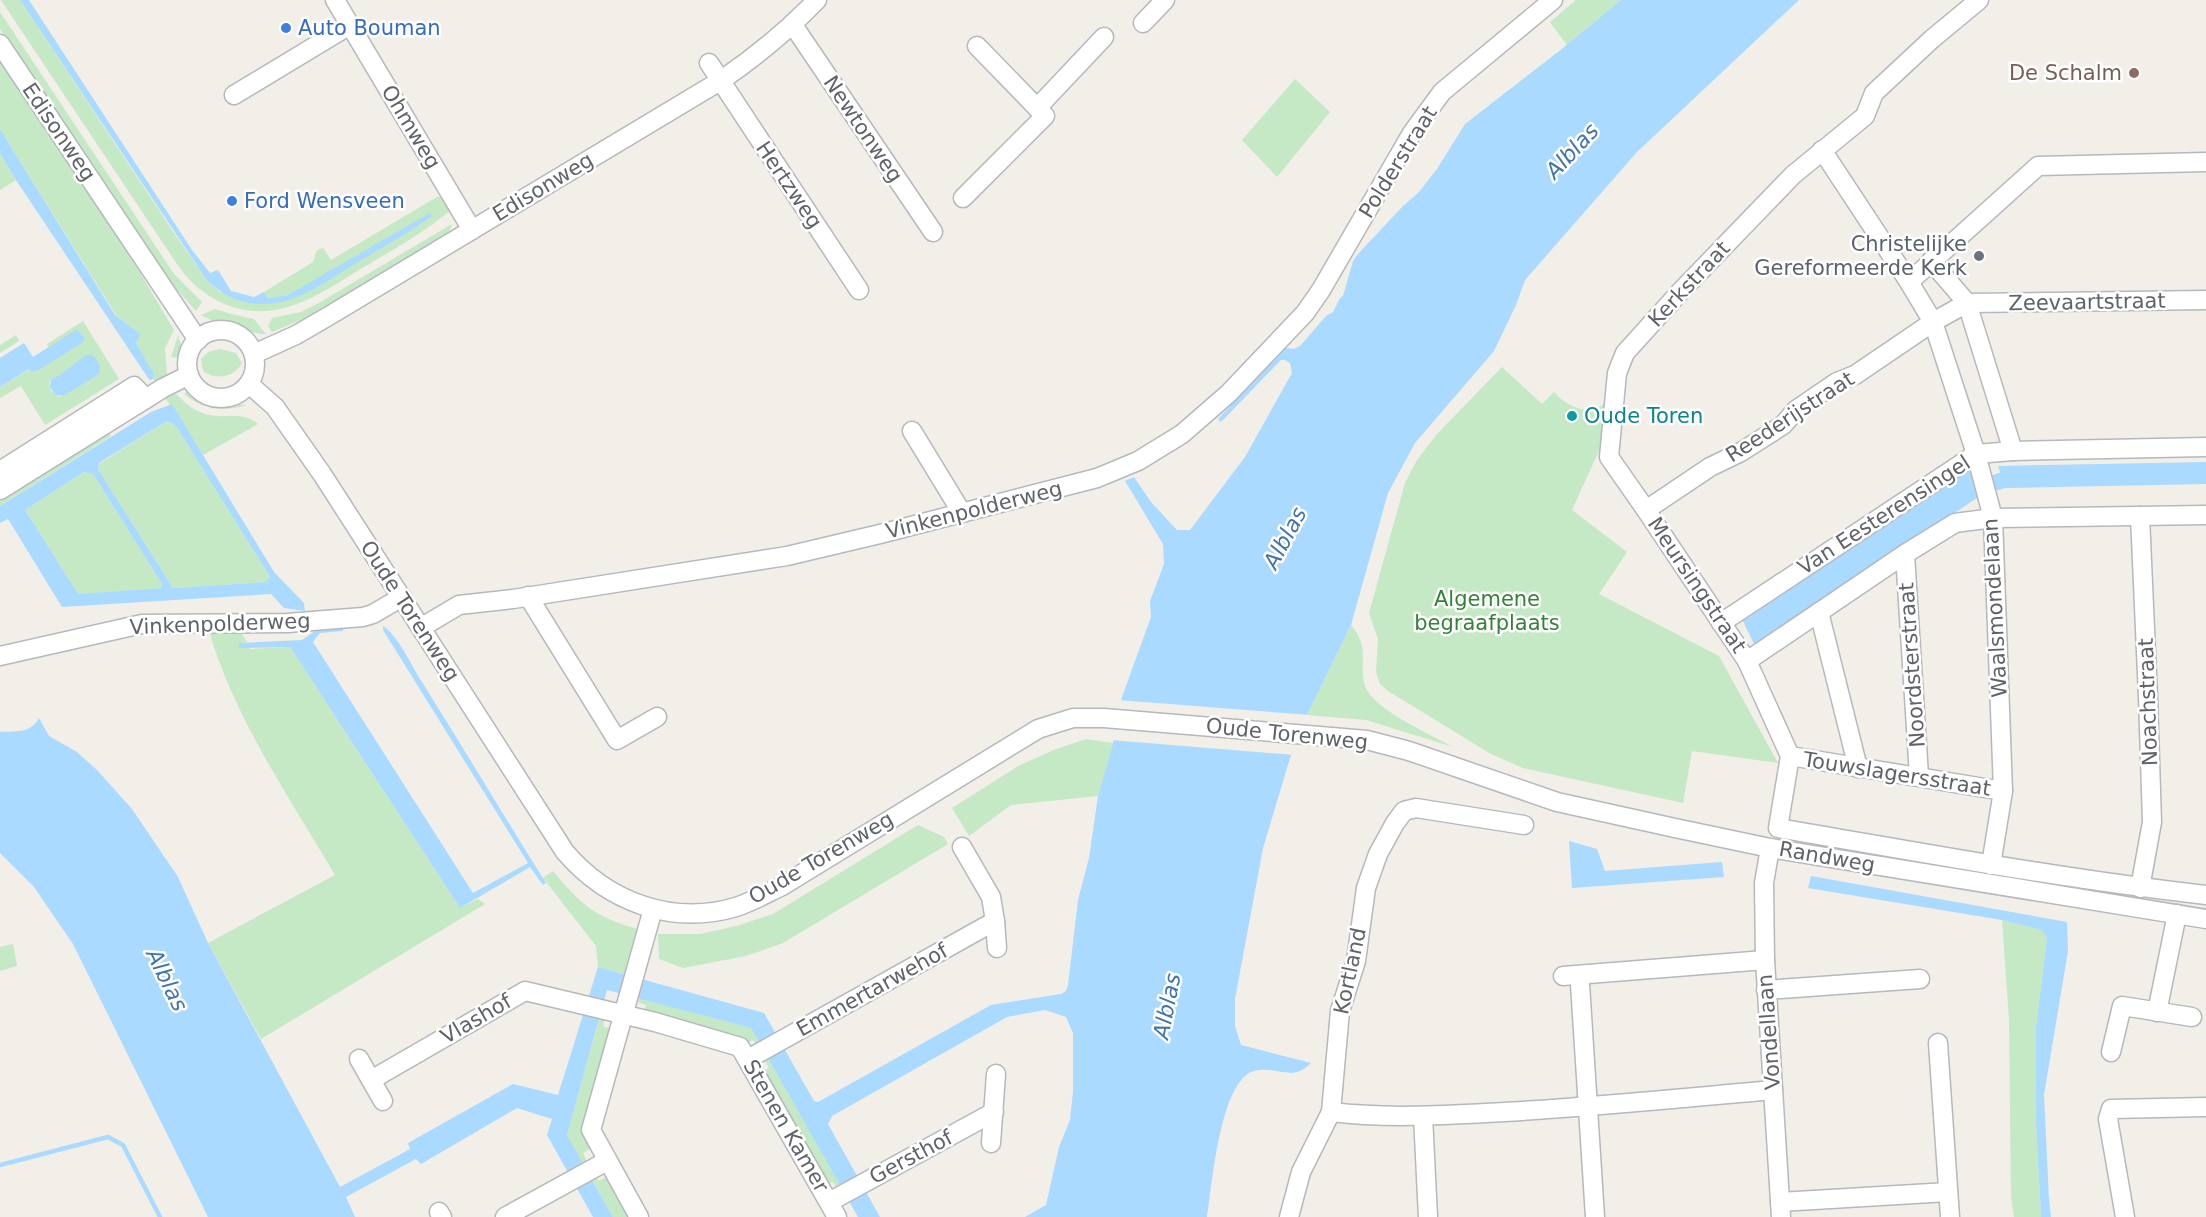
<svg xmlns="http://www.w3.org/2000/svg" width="2206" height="1217" viewBox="0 0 2206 1217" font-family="'DejaVu Sans',sans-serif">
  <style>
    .green { fill: #c5e8c5; fill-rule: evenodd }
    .water { fill: #aadaff; fill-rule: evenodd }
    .pier { fill: #f1efe8 }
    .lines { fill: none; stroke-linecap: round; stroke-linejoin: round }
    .stream { stroke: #aadaff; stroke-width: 4.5 }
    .canal { stroke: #aadaff; stroke-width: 16 }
    .minor-casing { stroke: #b5b8bc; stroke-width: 21 }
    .minor { stroke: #fff; stroke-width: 18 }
    .shop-dot { fill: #3f7fe0; stroke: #fff; stroke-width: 2 }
    .education-dot { fill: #8d6e63; stroke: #fff; stroke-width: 2 }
    .worship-dot { fill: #6b7280; stroke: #fff; stroke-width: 2 }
    .culture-dot { fill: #0f9aa8; stroke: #fff; stroke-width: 2 }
    .labels { text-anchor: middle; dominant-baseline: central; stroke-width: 5; stroke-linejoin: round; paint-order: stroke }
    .shop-label { font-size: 21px; fill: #366cbe; stroke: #fff; text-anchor: start }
    .education-label { font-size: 21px; fill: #785e54; stroke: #fff; text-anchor: end }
    .street-label { font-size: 21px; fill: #5f6368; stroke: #fff }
    .worship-label { font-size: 21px; fill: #5b616d; stroke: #fff; text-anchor: end }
    .culture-label { font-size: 21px; fill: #0d838f; stroke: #fff; text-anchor: start }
    .park-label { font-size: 21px; fill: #348238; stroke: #fff }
    .water-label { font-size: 22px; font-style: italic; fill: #4174aa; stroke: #fff }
  </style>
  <rect width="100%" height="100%" fill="#f1efe8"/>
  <g class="green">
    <path d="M1,0H20L174,233L204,276L220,292L281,302L431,214L297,291L288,295L268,298L264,292L313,262L317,250L323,248L331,260L437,197H443L452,209C425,232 394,249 364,267C340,281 317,298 291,306C248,321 205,303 179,267Z"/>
    <polygon points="1576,0 1621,0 1567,45 1550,22"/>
    <polygon points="0,12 174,274 202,302 196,311 164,275 0,29"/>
    <polygon points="0,59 121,241 174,330 165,348 167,375 155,382 153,379 154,374 136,343 139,334 116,315 0,129"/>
    <polygon points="1295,79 1330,112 1277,177 1242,140"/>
    <polygon points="0,153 16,180 0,190"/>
    <polygon points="452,224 447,236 320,312 272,332 268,326 272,318 301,312 317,304"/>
    <path d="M215,309L231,314L254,319L266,334C253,335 246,327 234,324C222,321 212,322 201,315Z"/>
    <path d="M83,321L119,379L45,425L21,386L0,398V387L30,369L78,329L49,347L47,344ZM60,375L63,396L59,397L51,391L49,383L51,379Z"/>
    <polygon points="16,335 19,341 0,353 0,345"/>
    <polygon points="178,335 182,348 180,358 171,357"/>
    <path d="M220,349L236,353L242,363C235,377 216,381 203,371L201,359L208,352Z"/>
    <path d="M1502,367L1542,404L1554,392C1564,404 1586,416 1601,406C1605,403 1608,398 1611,395L1607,433L1572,510L1627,552L1599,594L1719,656L1778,763L1692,751L1683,803L1523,768L1491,754L1388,691L1380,684L1376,672L1378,639L1369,613L1405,483L1417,460L1437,434Z"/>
    <path d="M189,390C212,414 221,401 247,405C224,412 203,410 184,394Z"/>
    <path d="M176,394C188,406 199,415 217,416C231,417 246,413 258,424L203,455L172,405H170L165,398Z"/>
    <polygon points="167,421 176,426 270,577 266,582 173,588 98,469 99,464"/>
    <polygon points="105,430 111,436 0,506 0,495"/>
    <polygon points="84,472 93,474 162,584 162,588 78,595 25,510"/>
    <path d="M1351,625C1369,647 1360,657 1364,682C1368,708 1431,734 1453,747L1366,720L1307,715Z"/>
    <path d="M209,631H240L247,642L240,643L251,649L290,647L460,908L478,899L485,904L261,1039L208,943L335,875C289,797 235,719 209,631Z"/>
    <polygon points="1086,739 1113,743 1098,796 1011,805 969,836 952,808 1020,765 1056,749"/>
    <polygon points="918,825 944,837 948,844 783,943 746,956 683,968 659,959 658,934 700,934 736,926 773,914"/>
    <path d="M553,871C581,905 594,916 637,929L624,974L598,967L596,946L543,878Z"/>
    <polygon points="2002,920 2042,929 2047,939 2036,1027 2036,1123 2041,1217 2014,1217 2011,1197 2009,1020"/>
    <polygon points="13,944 17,966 0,971 0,947"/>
    <polygon points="640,998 751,1028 761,1044 757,1046 753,1040 749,1042 644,1012 646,1005 638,1002"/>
    <polygon points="600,1016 605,1018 603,1027 611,1028 581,1132 591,1148 583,1153 587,1162 583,1164 567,1135"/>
    <polygon points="768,1058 840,1185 836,1187 833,1182 827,1184 762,1071 769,1068 764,1059"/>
    <polygon points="595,1175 598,1181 607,1177 630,1217 613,1217 591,1177"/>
  </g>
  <g class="water">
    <path d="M20,0H29L192,250L210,273L218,270L231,291L254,297L264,292L268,298L288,295L430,213L432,216C408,233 383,247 358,262C338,274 316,290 294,298C262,311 225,303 204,276Z"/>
    <path d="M1621,0H1799L1637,152L1525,280L1516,305L1494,351L1415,443L1388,493L1351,625L1307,715L1290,758L1263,848L1235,999V1026L1241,1045L1311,1063C1292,1083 1276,1065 1254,1071C1220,1080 1212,1186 1207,1217H1025L1046,1205L1059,1147L1070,1120L1073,1092V1033L1066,1017L1045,1010L1007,1017L832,1116L828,1124L880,1217H858L751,1028L607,990L567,1135L613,1217H593L547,1135L552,1119L517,1108L421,1164L416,1159L346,1197L355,1217H208L73,944L34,887L0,853V732C16,731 30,734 39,718L49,736L77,752L97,770L132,809L178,877L208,943L340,1187L410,1149L408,1143L513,1084L558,1095L598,967L764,1013L814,1101L818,1102L991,1005L1061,994L1066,991L1068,985L1078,900L1089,858L1098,796L1113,743L1122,697L1151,617L1150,601L1164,564L1163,544L1125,481L1134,477L1151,502L1177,530H1190L1245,457L1292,373L1290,363L1285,360H1281L1221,422L1218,419L1286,348L1294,349L1300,346L1326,316L1333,312L1340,298L1343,296L1353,261L1358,254L1403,206L1419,192L1437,169L1465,124L1563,48Z"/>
    <polygon points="0,129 115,315 140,334 136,343 154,374 153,379 150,380 148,378 16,180 0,153"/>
    <polygon points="77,329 85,339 82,343 40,369 32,372 29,369 0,387 0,358 24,343 33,357"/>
    <path d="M86,355H91C99,359 101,365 99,374L63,396L55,395L50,387L51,379L60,375Z"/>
    <path d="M172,404L274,572L304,603L305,611L284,608L271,594L62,607L8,519L0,523V506L151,412ZM167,421L176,426L270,577L266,582L173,588L98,469L99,463ZM84,472L93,474L162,584V588L78,594L25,510Z"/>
    <polygon points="2206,462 2206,484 2006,488 1998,466"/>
    <polygon points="1969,469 1980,496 1755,646 1743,621"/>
    <path d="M383,626C397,634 413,668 422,682C464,749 504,816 546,883L543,885L530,867L460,908L290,647L238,648L240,643L302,640L315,631L343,627V631L320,633L313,642L473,893L528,863L383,630Z"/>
    <polygon points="1569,841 1597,849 1605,871 1722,862 1724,877 1572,888"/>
    <polygon points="1811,876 2067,922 2068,951 2044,1095 2049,1199 2051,1217 2041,1217 2036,1123 2036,1027 2047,939 2042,930 2002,920 1808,888"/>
  </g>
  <polygon class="pier" points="1118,700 1310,715 1295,755 1111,740"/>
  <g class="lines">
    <polyline class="stream" points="0,1165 108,1137 123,1145 160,1217"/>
    <polyline class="canal" points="1997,482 2014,477 2025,477"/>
    <g class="minor-casing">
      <g id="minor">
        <polyline points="335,0 472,230"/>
        <path d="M1979,0L1932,39L1874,93L1865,116L1793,175L1680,292L1625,353L1617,373L1609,457L1646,510L1747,661L1790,756L1778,828C1920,852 2062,879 2206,895"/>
        <polyline points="1143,23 1165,0"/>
        <polyline points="793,25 933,232"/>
        <polyline points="0,44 198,340"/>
        <polyline points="709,63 859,290"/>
        <polyline points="234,95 350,25"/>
        <polyline points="1037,108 1104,37"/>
        <polyline points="1822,150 1909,282 1933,322 1976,454 1993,518 2003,791 1991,865"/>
        <polyline points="963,198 1045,116 977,46"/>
        <polyline points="1931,261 1967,303 2013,451"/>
        <polyline points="1909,282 2038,166 2206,162"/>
        <circle cx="221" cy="364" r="34"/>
        <path d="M254,354L296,335L327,317L720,81C757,56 786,32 817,0"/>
        <path d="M249,384L275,407L322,474L565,852C608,902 672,926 736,907C752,902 767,893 782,886L1038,729L1073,718H1104L1367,740L1409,751L1557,802L1675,828L1770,848L2206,919"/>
        <polyline points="912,431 962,513"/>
        <polyline points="0,471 134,386 146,399"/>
        <polyline points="0,490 163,388 189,375"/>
        <polyline points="1646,510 1710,467 1741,452 1783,425 1796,410 1837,382 1855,375 1933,322 1967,303 2206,300"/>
        <polyline points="2140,516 2148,697 2152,822 2140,888"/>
        <polyline points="1905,554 1919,776"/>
        <polyline points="528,596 617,740 657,717"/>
        <polyline points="1819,612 1858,768"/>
        <polyline points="1721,623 1976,454 2013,451 2206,447"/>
        <polyline points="422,627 459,605 513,599 787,556 880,534 1097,478 1138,461 1182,434 1229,393 1305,313 1321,290 1412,133 1442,92 1553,0"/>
        <polyline points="0,656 142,624 287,623 363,617 373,614 402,597"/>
        <polyline points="1747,661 1905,554 1955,523 1993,518 2206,515"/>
        <polyline points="1790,756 2003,791"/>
        <polyline points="1770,848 1764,883 1765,960 1781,1217"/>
        <polyline points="995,921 997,948"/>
        <polyline points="1563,976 1765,960"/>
        <polyline points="1580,984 1595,1217"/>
        <polyline points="1766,990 1920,979"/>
        <polyline points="2157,1012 2177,914"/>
        <polyline points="1938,1043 1950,1217"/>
        <polyline points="2111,1052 2122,1006 2192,1017"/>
        <polyline points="359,1059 383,1101"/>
        <polyline points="748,1059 995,921 991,897 962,847"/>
        <polyline points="371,1080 525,991 655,1022 740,1047 837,1217"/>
        <path d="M1331,1112C1389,1119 1447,1115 1504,1112C1594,1107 1683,1098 1773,1090"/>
        <polyline points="1423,1116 1428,1217"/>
        <polyline points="991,1143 996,1074"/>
        <polyline points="829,1202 994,1112"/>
        <polyline points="1780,1202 1948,1192"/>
        <polyline points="439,1212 442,1217"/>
        <polyline points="505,1217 607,1161"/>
        <polyline points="639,1217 591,1130 653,909"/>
        <polyline points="1289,1217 1301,1172 1331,1112 1340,1011 1356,961 1366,888 1378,854 1395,823 1404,811 1416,808 1524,825"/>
        <polyline points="2125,1217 2108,1119 2111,1109 2206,1107"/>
      </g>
    </g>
    <use href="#minor" class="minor"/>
  </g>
  <g class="shop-dot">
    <circle cx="286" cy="28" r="6"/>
    <circle cx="232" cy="201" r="6"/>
  </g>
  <circle class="education-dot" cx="2134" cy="73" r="6"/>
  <circle class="worship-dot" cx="1979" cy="256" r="6"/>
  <circle class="culture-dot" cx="1572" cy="416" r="6"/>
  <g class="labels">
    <g class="shop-label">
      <text x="298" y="28">Auto Bouman</text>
      <text x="244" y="201">Ford Wensveen</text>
    </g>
    <g class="education-label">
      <text x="2122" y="73">De Schalm</text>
    </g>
    <g class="street-label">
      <text transform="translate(411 127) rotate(59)">Ohmweg</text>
      <text transform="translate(863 129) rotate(56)">Newtonweg</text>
      <text transform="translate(59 132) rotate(56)">Edisonweg</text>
      <text transform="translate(1398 162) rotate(-58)">Polderstraat</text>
      <text transform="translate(789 185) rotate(56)">Hertzweg</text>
      <text transform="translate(543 187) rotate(-31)">Edisonweg</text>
      <text transform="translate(1689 284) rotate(-47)">Kerkstraat</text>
      <text transform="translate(2087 302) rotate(-1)">Zeevaartstraat</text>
      <text transform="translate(1790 417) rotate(-33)">Reederijstraat</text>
      <text transform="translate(974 510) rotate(-14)">Vinkenpolderweg</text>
      <text transform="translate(1884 515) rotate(-33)">Van Eesterensingel</text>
      <text transform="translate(1697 585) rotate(56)">Meursingstraat</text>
      <text transform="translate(1995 608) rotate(-93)">Waalsmondelaan</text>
      <text transform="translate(410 611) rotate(57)">Oude Torenweg</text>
      <text transform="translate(220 624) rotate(-2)">Vinkenpolderweg</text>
      <text transform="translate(1912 665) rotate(-94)">Noordsterstraat</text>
      <text transform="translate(2148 702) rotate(-92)">Noachstraat</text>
      <text transform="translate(1287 734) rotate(6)">Oude Torenweg</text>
      <text transform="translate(1897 774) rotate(9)">Touwslagersstraat</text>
      <text transform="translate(1827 857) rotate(10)">Randweg</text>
      <text transform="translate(821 858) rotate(-30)">Oude Torenweg</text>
      <text transform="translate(1350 971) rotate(-78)">Kortland</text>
      <text transform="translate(872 990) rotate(-29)">Emmertarwehof</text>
      <text transform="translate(476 1019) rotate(-30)">Vlashof</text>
      <text transform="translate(1769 1032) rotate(-94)">Vondellaan</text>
      <text transform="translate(786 1126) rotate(60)">Stenen Kamer</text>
      <text transform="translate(911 1157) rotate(-28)">Gersthof</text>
    </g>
    <g class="worship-label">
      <text x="1967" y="244">Christelijke<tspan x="1967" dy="24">Gereformeerde Kerk</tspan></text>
    </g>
    <g class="culture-label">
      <text x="1584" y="416">Oude Toren</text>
    </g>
    <g class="park-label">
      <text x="1487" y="599">Algemene<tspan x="1487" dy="24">begraafplaats</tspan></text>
    </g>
    <g class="water-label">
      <text transform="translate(1572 151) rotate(-47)">Alblas</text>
      <text transform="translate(1285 538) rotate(-62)">Alblas</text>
      <text transform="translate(167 980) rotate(64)">Alblas</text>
      <text transform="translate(1167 1006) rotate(-79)">Alblas</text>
    </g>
  </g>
</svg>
